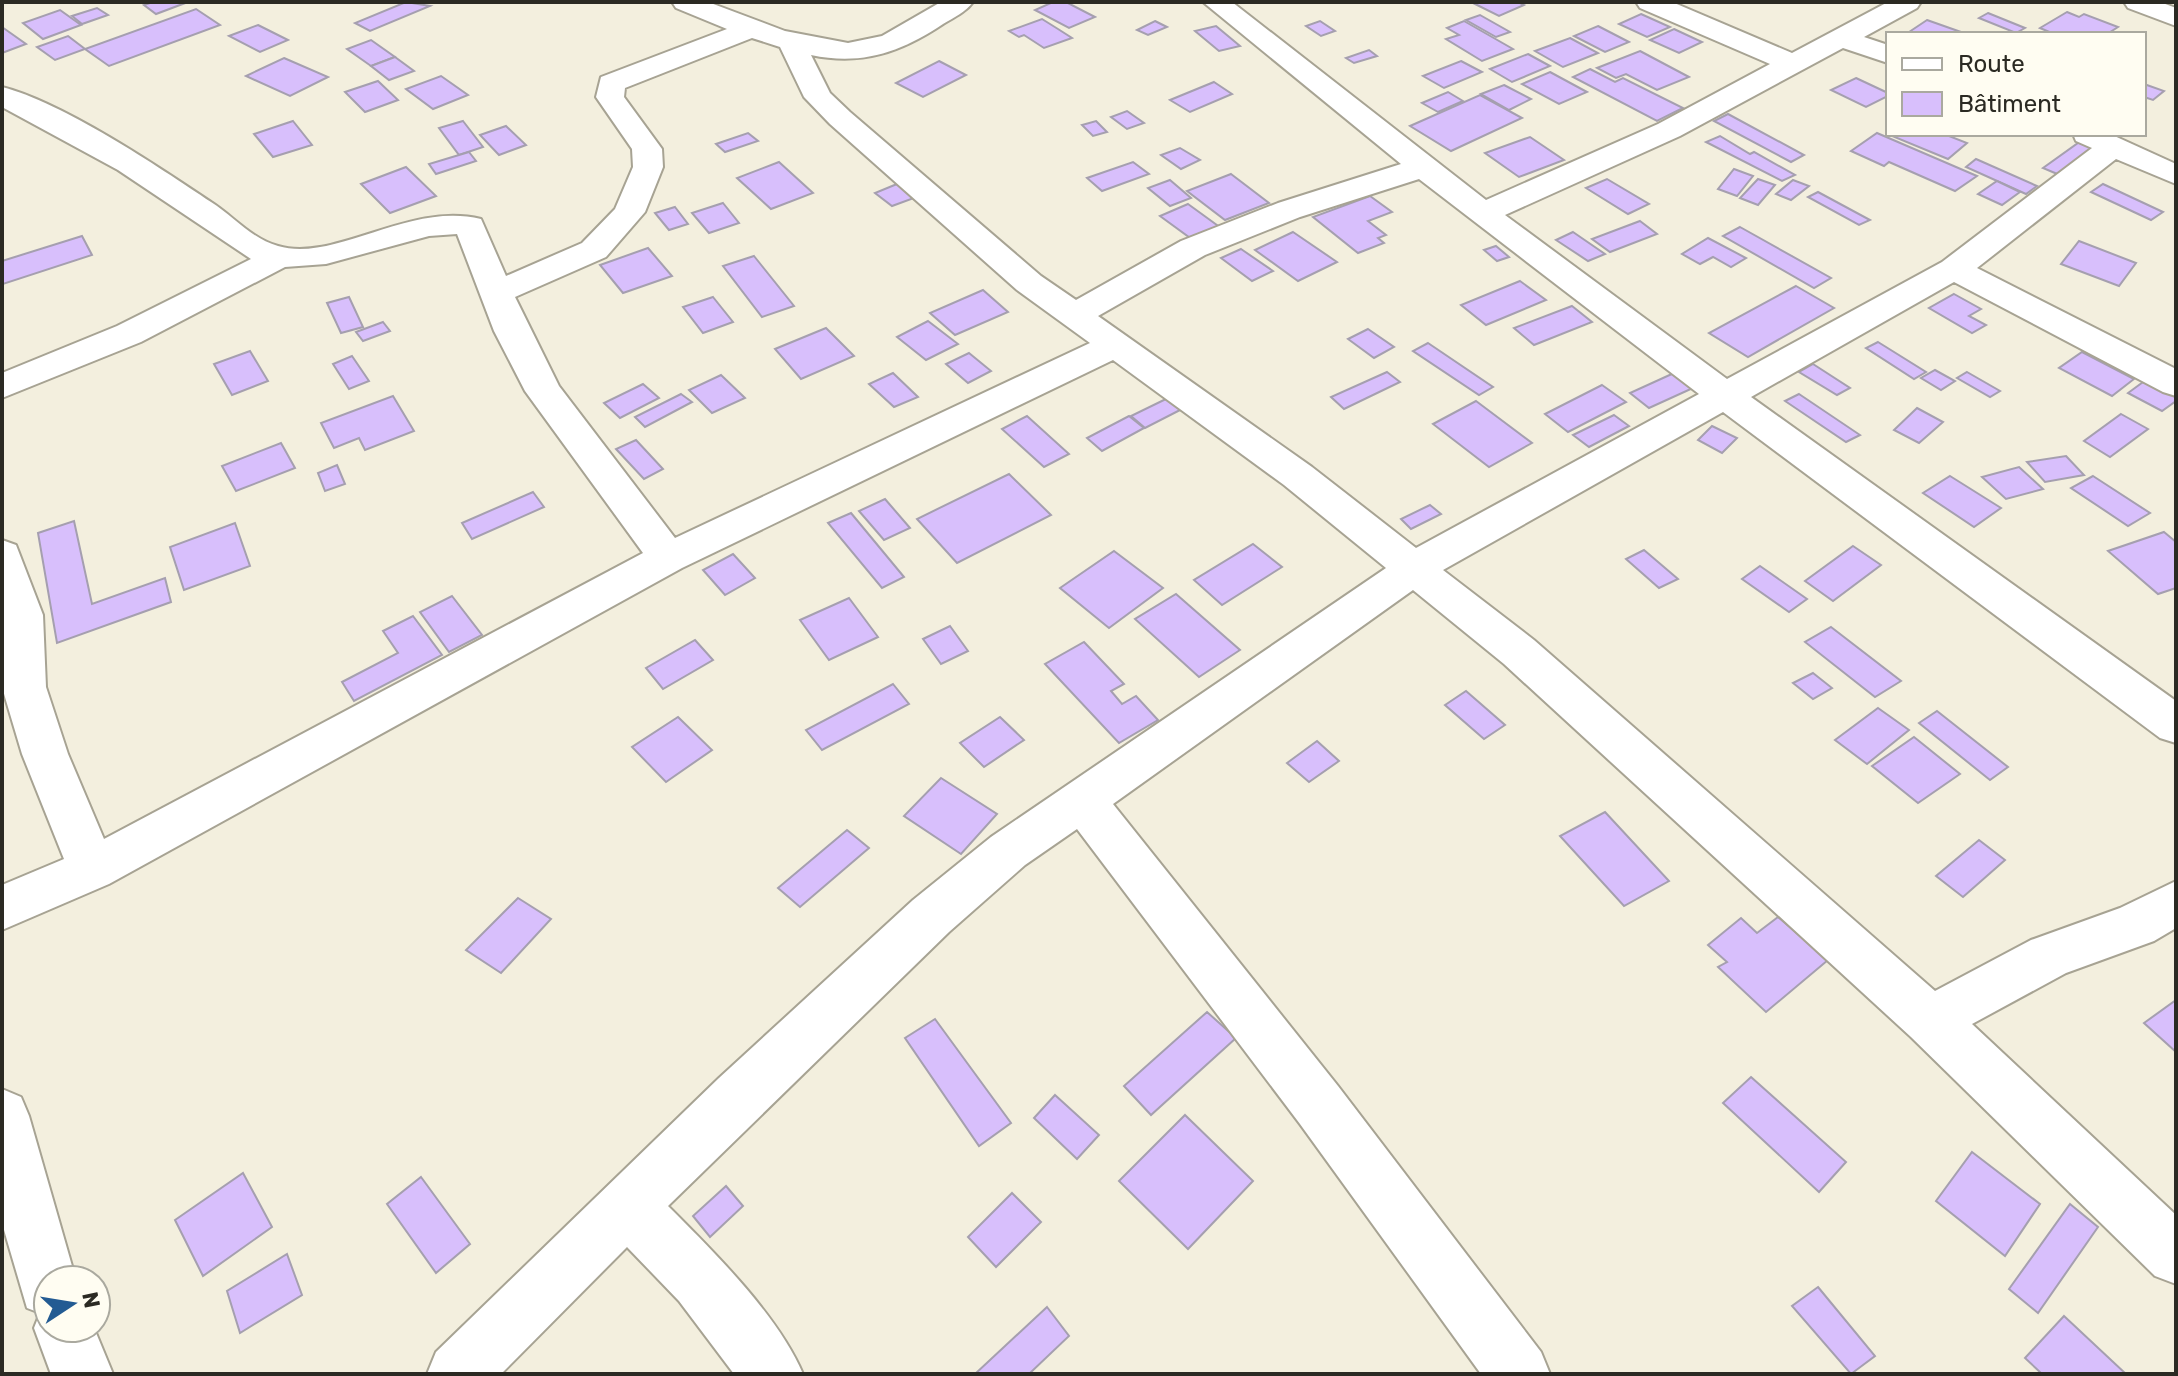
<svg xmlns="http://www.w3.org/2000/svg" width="2178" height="1376" viewBox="0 0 2178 1376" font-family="Rubik,sans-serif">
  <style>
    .building { fill: #d8bffc; stroke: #a59faf; stroke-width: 2 }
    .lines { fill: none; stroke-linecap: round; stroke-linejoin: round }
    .minor-casing { stroke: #a7a393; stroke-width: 4 }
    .minor { fill: #fff; fill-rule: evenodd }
  </style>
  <rect width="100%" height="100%" fill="#f3efde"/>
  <g class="building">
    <polygon points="153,2 188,2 156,14 144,5"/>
    <polygon points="406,2 430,6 370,31 355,23"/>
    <polygon points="1053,2 1066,2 1095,17 1069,28 1035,10"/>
    <polygon points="1471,2 1518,2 1524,5 1499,16"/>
    <polygon points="97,8 108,15 82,24 72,16"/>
    <polygon points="196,9 220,25 109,66 85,49"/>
    <polygon points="60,10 81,25 43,39 23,23"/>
    <polygon points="2067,12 2079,17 2084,14 2118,27 2107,34 2054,34 2040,28"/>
    <polygon points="1988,13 2025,28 2016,33 1979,18"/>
    <polygon points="1641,14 1670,27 1647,37 1619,24"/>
    <polygon points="1480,15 1510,32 1496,37 1466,20"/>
    <polygon points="1042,19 1058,29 1072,38 1044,48 1024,35 1019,37 1009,31"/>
    <polygon points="1927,20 1961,32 1906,34"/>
    <polygon points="1155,21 1167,27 1148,35 1137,30"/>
    <polygon points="1320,21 1335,31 1321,36 1306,26"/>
    <polygon points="1464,21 1513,49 1482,61 1446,39 1459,35 1447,28"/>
    <polygon points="258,25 288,40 260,52 229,36"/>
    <polygon points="1216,26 1240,46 1219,51 1195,31"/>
    <polygon points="1598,26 1629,42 1605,52 1574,36"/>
    <polygon points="2,27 26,44 2,53"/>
    <polygon points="1674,29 1702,42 1679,53 1650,40"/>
    <polygon points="68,36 85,49 55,60 37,47"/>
    <polygon points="1570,38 1598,53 1563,67 1535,51"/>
    <polygon points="371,40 395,57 371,66 347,49"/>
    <polygon points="1369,50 1377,56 1354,63 1346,58"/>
    <polygon points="1640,51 1689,77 1657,90 1626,74 1616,78 1597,68"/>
    <polygon points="1528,54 1550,66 1512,82 1490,69"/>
    <polygon points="395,57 414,71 389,80 371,66"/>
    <polygon points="284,58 328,77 290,96 246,76"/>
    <polygon points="939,61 966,75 923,97 896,83"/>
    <polygon points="1461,61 1482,72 1444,88 1423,76"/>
    <polygon points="1590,69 1615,82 1623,78 1683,108 1657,121 1573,77"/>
    <polygon points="1550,72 1587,92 1559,104 1522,84"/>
    <polygon points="441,76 468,95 433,109 406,89"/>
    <polygon points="1856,78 1888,93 1888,96 1866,107 1831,90"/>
    <polygon points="378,81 398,100 365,112 345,92"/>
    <polygon points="1214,82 1232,94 1190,112 1170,100"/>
    <polygon points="2144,84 2164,91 2153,100 2144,97"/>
    <polygon points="1504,85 1531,99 1509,110 1481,94"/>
    <polygon points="1448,92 1463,101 1438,112 1422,103"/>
    <polygon points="1480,95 1522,118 1451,151 1410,126"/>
    <polygon points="1127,111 1144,123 1127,129 1111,117"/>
    <polygon points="1728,114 1804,155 1791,162 1714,121"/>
    <polygon points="293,121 312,145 273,157 254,134"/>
    <polygon points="463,121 483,147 459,155 439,128"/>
    <polygon points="1096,121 1107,132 1093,136 1082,125"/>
    <polygon points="506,126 526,145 499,155 480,135"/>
    <polygon points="748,133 758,141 725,152 716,144"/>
    <polygon points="1877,133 1977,176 1955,191 1889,162 1884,166 1851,151"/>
    <polygon points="1894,134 1944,134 1967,143 1948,159 1892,136"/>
    <polygon points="1720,136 1750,154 1754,152 1795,175 1782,181 1706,142"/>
    <polygon points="1530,137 1564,160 1519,177 1485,153"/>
    <polygon points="2085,138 2104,146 2062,176 2043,168"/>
    <polygon points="1180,148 1200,160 1181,169 1161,155"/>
    <polygon points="469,152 476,161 436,174 429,164"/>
    <polygon points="1976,159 2037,186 2026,194 1966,167"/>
    <polygon points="779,162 813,193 771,209 737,178"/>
    <polygon points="1133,162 1149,174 1102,191 1087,178"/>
    <polygon points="406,167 436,196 390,213 361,184"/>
    <polygon points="1734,169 1753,176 1737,196 1718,189"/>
    <polygon points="1231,174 1269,203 1225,220 1187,191"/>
    <polygon points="1607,179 1649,204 1628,214 1586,188"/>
    <polygon points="1758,179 1775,185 1758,205 1740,198"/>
    <polygon points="1170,180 1191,198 1170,206 1148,188"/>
    <polygon points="1793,180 1809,186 1791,200 1776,194"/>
    <polygon points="1997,181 2020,192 2002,205 1978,194"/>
    <polygon points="897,184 914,198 892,206 875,193"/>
    <polygon points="2103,184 2163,212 2151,220 2091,192"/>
    <polygon points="1818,192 1870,220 1859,225 1808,197"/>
    <polygon points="1370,196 1392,212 1368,221 1386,235 1378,238 1384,243 1358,253 1313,217"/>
    <polygon points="723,203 739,223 709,233 692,213"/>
    <polygon points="1188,204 1221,228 1193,240 1160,216"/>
    <polygon points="675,207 688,224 669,230 655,213"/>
    <polygon points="1640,221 1657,234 1610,252 1592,239"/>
    <polygon points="1740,227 1831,278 1814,288 1723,236"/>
    <polygon points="1293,232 1337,262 1298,281 1255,250"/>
    <polygon points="1573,232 1605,254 1588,261 1556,240"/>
    <polygon points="82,236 92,255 3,284 2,261"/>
    <polygon points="1708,238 1746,258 1731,267 1713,257 1700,264 1682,254"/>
    <polygon points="2079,241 2136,263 2119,286 2061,264"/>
    <polygon points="1496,246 1509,257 1497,261 1484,250"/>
    <polygon points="648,248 672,276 623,293 600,265"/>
    <polygon points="1241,249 1273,271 1252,281 1221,258"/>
    <polygon points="754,256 794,306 762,317 723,266"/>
    <polygon points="1520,281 1546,300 1486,325 1461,305"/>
    <polygon points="1796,286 1834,308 1748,357 1709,333"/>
    <polygon points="983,290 1008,312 955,335 930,313"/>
    <polygon points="1954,294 1981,309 1969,316 1986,325 1972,333 1929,308"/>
    <polygon points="349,297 363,327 341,333 327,303"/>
    <polygon points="713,297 733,322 703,333 683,307"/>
    <polygon points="1572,306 1592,322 1534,345 1514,328"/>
    <polygon points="928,321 958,344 926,360 897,337"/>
    <polygon points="383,322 390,331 363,341 356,332"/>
    <polygon points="826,328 854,356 801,379 775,349"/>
    <polygon points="1368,329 1394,347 1374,358 1348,339"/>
    <polygon points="1878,342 1926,372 1914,379 1866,348"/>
    <polygon points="1428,343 1493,387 1479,395 1413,351"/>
    <polygon points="250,351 268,381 232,395 214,364"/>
    <polygon points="2082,352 2134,379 2112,396 2059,368"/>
    <polygon points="969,353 991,371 968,383 946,364"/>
    <polygon points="352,356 369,381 349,389 333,364"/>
    <polygon points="1813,364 1850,388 1837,395 1799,372"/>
    <polygon points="1935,370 1955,381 1941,390 1921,378"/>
    <polygon points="1387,372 1400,382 1344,409 1331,397"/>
    <polygon points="1967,372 2000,391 1990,397 1957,378"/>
    <polygon points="893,373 918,397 894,407 869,384"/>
    <polygon points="1674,373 1693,388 1649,408 1630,393"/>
    <polygon points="721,375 745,398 712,413 689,390"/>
    <polygon points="2150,377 2176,390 2176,401 2162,411 2128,393"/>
    <polygon points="643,384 659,398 620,418 604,403"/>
    <polygon points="1602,385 1626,402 1568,432 1545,414"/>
    <polygon points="681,394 692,402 645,427 635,417"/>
    <polygon points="1799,394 1860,435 1846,442 1785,401"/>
    <polygon points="393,396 414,431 365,450 359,438 334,448 321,423"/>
    <polygon points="1170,397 1184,408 1145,428 1131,416"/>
    <polygon points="1476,401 1532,443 1489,467 1433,424"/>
    <polygon points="1917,408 1943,422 1919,443 1894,430"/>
    <polygon points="2121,414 2148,429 2110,457 2084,441"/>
    <polygon points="1614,415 1629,426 1589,447 1573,435"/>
    <polygon points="1027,416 1069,454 1044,467 1002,429"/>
    <polygon points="1129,416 1144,428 1102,451 1087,438"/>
    <polygon points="1712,426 1737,438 1722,453 1698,440"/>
    <polygon points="636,440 663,469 644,479 616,449"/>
    <polygon points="281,443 295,468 236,491 222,466"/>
    <polygon points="2066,456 2084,475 2045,482 2027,462"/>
    <polygon points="337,465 345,484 325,491 318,473"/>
    <polygon points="2019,467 2043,489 2006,499 1982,477"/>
    <polygon points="1009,474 1051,515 957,563 917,519"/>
    <polygon points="1950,476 2001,508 1974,527 1923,493"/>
    <polygon points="2093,476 2150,513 2128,526 2071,488"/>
    <polygon points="533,492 544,507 472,539 462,523"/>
    <polygon points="885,499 910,528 884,540 859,511"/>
    <polygon points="1430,505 1441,514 1411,529 1401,519"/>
    <polygon points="851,513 904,577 882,588 828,523"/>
    <polygon points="74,521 92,604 165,578 171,602 57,643 38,533"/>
    <polygon points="235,523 250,566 184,590 170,547"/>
    <polygon points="2164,532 2176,542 2176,588 2158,594 2108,551"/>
    <polygon points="1253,544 1282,567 1222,605 1194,580"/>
    <polygon points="1853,546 1881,565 1833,601 1805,581"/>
    <polygon points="1644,550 1678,579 1659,588 1626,559"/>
    <polygon points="1114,551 1163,588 1109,628 1060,588"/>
    <polygon points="733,554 755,578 725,595 703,570"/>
    <polygon points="1760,566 1807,599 1789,612 1742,579"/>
    <polygon points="1176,594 1240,650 1199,677 1135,619"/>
    <polygon points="452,596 482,635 449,652 420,612"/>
    <polygon points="849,598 878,637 829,660 800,620"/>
    <polygon points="413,616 442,655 354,701 342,682 398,653 383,631"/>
    <polygon points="950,626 968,651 941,664 923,639"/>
    <polygon points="1831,627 1901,681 1875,697 1805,642"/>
    <polygon points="695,640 713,660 663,689 646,668"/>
    <polygon points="1084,642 1124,684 1111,691 1122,704 1136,696 1158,720 1119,743 1045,664"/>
    <polygon points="1813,673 1832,688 1813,699 1793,683"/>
    <polygon points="893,684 909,704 822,750 806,730"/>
    <polygon points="1466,691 1505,725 1484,739 1445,705"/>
    <polygon points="1878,708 1909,730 1867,764 1835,740"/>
    <polygon points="1937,711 2008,767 1990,780 1919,723"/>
    <polygon points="678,717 712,750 666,782 632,747"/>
    <polygon points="1000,717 1024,740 984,767 960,743"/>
    <polygon points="1914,737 1960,774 1918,803 1872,766"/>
    <polygon points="1317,741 1339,761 1309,782 1287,763"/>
    <polygon points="941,778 997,814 961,854 904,816"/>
    <polygon points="1605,812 1669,881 1624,906 1560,836"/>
    <polygon points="847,830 869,848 800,907 778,888"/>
    <polygon points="1979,840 2005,860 1963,897 1936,876"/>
    <polygon points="518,898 551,919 501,973 466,950"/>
    <polygon points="1778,917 1828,960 1766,1012 1718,967 1727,962 1708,945 1741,918 1757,933"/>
    <polygon points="2176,1000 2176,1052 2144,1023"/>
    <polygon points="1207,1012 1236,1038 1151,1115 1124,1086"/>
    <polygon points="935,1019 1011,1123 979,1146 905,1038"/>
    <polygon points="1751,1077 1846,1162 1819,1192 1723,1103"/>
    <polygon points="1055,1095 1099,1135 1077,1159 1034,1118"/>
    <polygon points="1185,1115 1253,1181 1188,1249 1119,1181"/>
    <polygon points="1972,1152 2040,1204 2005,1256 1936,1201"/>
    <polygon points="243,1173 272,1227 203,1276 175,1220"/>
    <polygon points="421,1177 470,1244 436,1273 387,1204"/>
    <polygon points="726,1186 743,1206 710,1237 693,1216"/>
    <polygon points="1012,1193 1041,1222 996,1267 968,1237"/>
    <polygon points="2070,1204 2098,1227 2038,1313 2009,1289"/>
    <polygon points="287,1254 302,1295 240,1333 227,1291"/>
    <polygon points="1818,1287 1875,1356 1851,1374 1792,1306"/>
    <polygon points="1047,1307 1069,1336 1029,1374 975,1374"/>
    <polygon points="2064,1316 2126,1374 2042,1374 2025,1358"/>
  </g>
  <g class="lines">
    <g class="minor-casing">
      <g id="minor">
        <path d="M672,2H708L785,31L848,43L882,36L941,2H973C966,12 953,18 943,24C901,52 862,66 811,55L830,93L850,112L1041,276L1076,300L1181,241L1278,203L1401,164L1203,2H1232L1486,200L1658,124L1770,64L1640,8L1636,2H1672L1792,53L1888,2H1921L1917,8L1864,37L1888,45V63L1843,48L1680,136L1505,215L1727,379L1942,262L2092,148L2076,141L2073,134H2110L2176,164V184L2116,159L1977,268L2176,369V396L2163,392L1954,282L1751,397L2176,701V743L2160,738L1723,412L1443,570L1534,640L1935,991L2031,940L2120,908L2176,881V928L2154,941L2066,973L1972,1024L2176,1215V1284L2155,1276L1911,1037L1504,664L1413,590L1113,804L1338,1086L1541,1352L1550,1374H1481L1300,1124L1077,829L1025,865L949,932L668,1206C713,1251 778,1315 803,1374H734L679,1301L627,1247L501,1374H427L436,1352L719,1078L913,900L991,837L1386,568L1284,485L1113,360L682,568L109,884L2,930V885L64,859L22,754L2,687V540L16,545L43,615L46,687L68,754L104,839L643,553L525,391L494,331L457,234L429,236L326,264L285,267L141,342L2,398V373L117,326L251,259L118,170L2,107V87C62,102 159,167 211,202C233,216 252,239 278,246C335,263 409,201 481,219L506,276L582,243L615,209L633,167L632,149L596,97L601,77L727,29L676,8ZM752,38L780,47L804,97L830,124L1017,290L1090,343L675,538L559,386L515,297L606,257L645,212L663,167L662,149L624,97L625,88ZM1419,179L1699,394L1416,548L1312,467L1098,316L1205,255L1300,217Z"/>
        <polygon points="2124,2 2160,2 2176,8 2176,26 2128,8"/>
        <polygon points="2,1089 21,1097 29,1116 76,1280 48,1280 48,1328 94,1328 113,1374 51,1374 34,1328 40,1313 27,1308 2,1223"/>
      </g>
    </g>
    <use href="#minor" class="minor"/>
  </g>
  <rect width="2178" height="1376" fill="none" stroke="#2b2a23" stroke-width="8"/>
  <rect x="1886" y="32" width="260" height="104" fill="#fffdf2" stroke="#aaa99f" stroke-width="2"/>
  <rect x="1902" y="58" width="40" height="12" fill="#ffffff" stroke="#aaa99f" stroke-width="2"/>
  <text x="1958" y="72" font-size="24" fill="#2b2a23">Route</text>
  <rect x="1902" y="92" width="40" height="24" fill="#d8bffc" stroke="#aaa99f" stroke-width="2"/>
  <text x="1958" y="112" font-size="24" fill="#2b2a23">Bâtiment</text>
  <g transform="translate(72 1304) rotate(78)"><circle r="38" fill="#fffdf2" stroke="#aaa99f" stroke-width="2"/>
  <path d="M0-6L14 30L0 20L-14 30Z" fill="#235b93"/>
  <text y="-12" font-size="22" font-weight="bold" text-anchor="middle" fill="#2b2a23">N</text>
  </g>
</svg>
